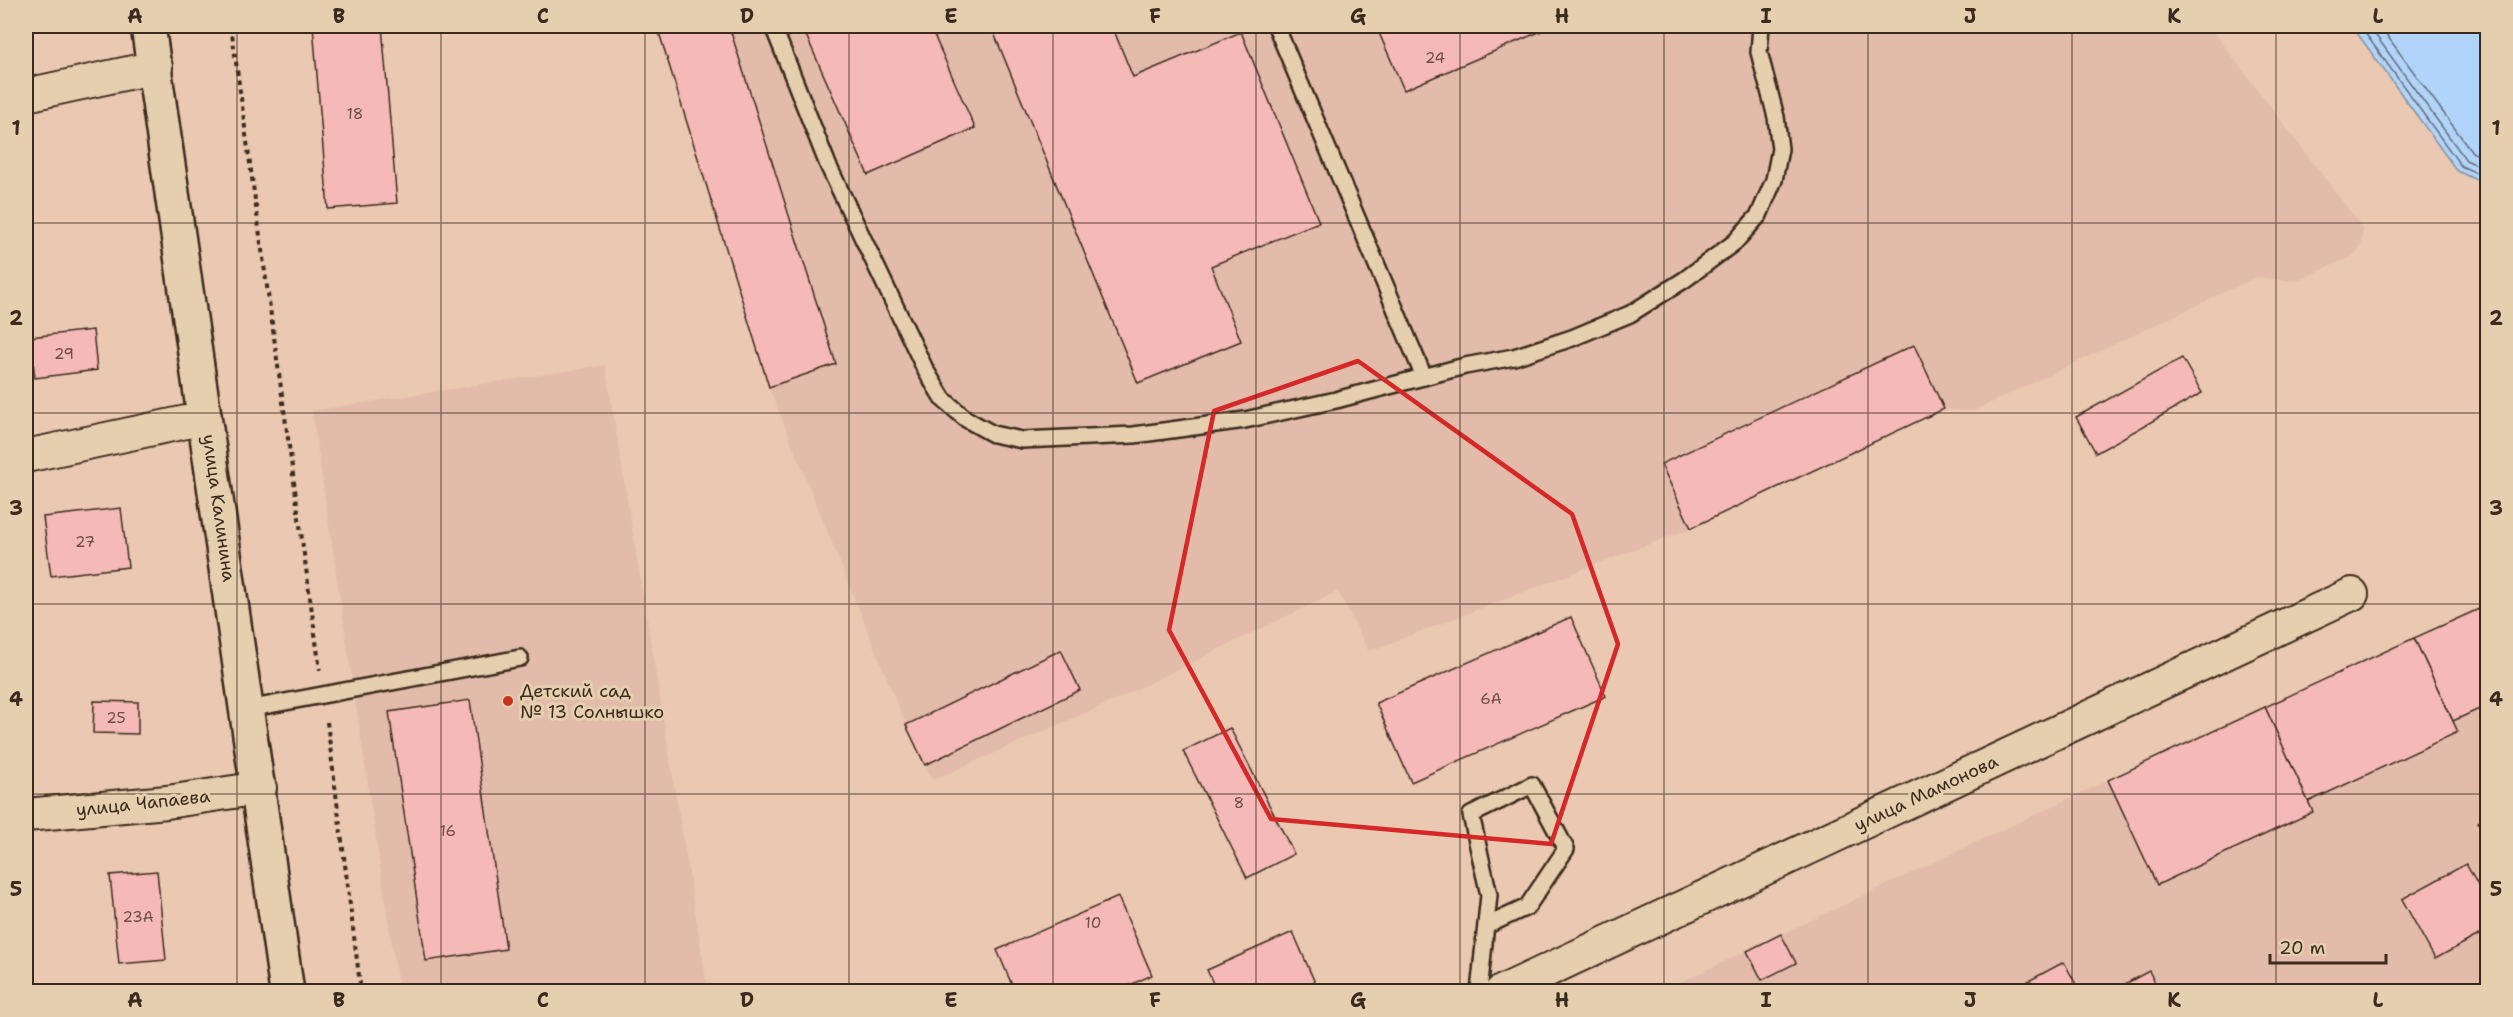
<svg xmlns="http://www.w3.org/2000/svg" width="2513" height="1017" viewBox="0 0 2513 1017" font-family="'Shantell Sans',sans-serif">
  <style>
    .built { fill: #e2bbaa }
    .water { fill: #b1d5fa; stroke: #8291a2; stroke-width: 1.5 }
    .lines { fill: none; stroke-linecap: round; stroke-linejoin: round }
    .shore { stroke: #6a6e76; stroke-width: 1.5 }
    .building { fill: #f5b9b7; stroke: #3b2a1e; stroke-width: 1.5 }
    .service-casing { stroke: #3b2a1e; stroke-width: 20 }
    .minor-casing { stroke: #3b2a1e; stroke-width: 36 }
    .secondary-casing { stroke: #3b2a1e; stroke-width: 38 }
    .path { stroke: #3b2a1e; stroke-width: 4; stroke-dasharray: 4.5 4.5; stroke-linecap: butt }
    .service { stroke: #e5cfae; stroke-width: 15 }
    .minor { stroke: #e5cfae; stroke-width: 32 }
    .secondary { stroke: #e5cfae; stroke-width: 33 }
    .marked { fill: none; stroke: #d62828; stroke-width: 4.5; stroke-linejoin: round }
    .grid { fill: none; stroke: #3b2a1e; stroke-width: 1.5; stroke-opacity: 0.55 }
    .poi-dot { fill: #c8321e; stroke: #e5cfae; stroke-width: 2 }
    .labels { text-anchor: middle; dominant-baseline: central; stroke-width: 6; stroke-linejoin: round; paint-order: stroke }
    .number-label { font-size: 15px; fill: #6a4e44 }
    .street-label { font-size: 18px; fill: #3b2a1e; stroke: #e5cfae }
    .poi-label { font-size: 18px; fill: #3b2a1e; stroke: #e5cfae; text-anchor: start }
    .neatline { fill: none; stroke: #3b2a1e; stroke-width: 2 }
    .grid-label { font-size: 20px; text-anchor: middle; font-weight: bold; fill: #3b2a1e }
  </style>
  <rect width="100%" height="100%" fill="#eac8b1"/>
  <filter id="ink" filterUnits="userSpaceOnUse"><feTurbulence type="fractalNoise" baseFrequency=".0167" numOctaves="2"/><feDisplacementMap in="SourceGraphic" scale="12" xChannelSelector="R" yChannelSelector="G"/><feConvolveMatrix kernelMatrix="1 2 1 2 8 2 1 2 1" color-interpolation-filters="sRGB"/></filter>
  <g filter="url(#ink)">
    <g class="built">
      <polygon points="657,26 2209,26 2358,222 2362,230 2362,240 2359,248 2353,256 2296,281 2256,277 1973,411 1944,409 1691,528 1369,651 1338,591 1119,698 933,780 906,725 769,387"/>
      <polygon points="605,365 708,991 399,991 312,411"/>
      <polygon points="2487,605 2487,991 1660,992 2108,780"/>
    </g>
    <polygon class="water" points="2352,26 2487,26 2487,185 2457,171"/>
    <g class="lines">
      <g class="shore">
        <polyline points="2360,26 2461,166 2488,178"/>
        <polyline points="2369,26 2466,160 2488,170"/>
        <polyline points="2380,26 2472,152 2488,160"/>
      </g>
    </g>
    <g class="building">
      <polygon points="313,26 382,26 397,203 328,209"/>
      <polygon points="657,26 729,26 836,364 769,387"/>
      <polygon points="802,26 930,26 975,128 868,175"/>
      <polygon points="991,26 1112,26 1133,77 1241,32 1319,222 1211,266 1241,341 1138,383"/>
      <polygon points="1376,26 1553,26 1404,90"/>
      <polygon points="93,330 97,370 35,378 30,337"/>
      <polygon points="1914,345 1944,409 1691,528 1661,464"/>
      <polygon points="2182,358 2202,393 2096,453 2076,417"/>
      <polygon points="121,508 128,567 51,576 43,517"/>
      <polygon points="2488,605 2488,705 2453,721 2414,638"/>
      <polygon points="1571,617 1606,696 1411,782 1376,703"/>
      <polygon points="2414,638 2458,732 2308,802 2265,707"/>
      <polygon points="1061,650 1080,690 925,765 906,725"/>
      <polygon points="470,700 506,949 426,961 389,712"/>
      <polygon points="94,701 138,702 138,734 93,733"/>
      <polygon points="2265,707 2313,812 2157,885 2108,780"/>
      <polygon points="1230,728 1294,854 1247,878 1183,751"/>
      <polygon points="2488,817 2488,840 2478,822"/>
      <polygon points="2466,864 2488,903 2488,930 2435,959 2402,899"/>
      <polygon points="157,871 166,960 119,964 110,875"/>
      <polygon points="1118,897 1152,975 1115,992 1015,992 997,950"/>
      <polygon points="1293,932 1319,992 1217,992 1207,970"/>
      <polygon points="1781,934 1796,963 1762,980 1747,951"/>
      <polygon points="2064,962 2080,992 2008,992"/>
      <polygon points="2149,971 2160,992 2110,992"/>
    </g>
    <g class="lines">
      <g class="service-casing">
        <g id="service">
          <polyline points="773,26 828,165 926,371 943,399 966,419 993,434 1022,440 1134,435 1245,420 1336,400 1465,366 1514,357 1572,338 1630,314 1684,280 1735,242 1759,215 1774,180 1780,149 1776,117 1759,52 1761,26"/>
          <polyline points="1276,26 1424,377"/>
          <polyline points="248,709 520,658"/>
          <polyline points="1479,992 1489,895 1471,815 1532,785 1566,849 1527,907 1486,926"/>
        </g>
      </g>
      <g class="minor-casing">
        <g id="minor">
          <polyline points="26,95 156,67"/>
          <polyline points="26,456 205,418"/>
          <polyline points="26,815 167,802 260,788"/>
          <polyline points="1501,992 2352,594"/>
        </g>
      </g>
      <g class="secondary-casing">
        <polyline id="secondary" points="148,26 287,992"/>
      </g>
      <g class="path">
        <polyline points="231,26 320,670"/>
        <polyline points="327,722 361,992"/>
      </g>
      <use href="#service" class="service"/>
      <use href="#minor" class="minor"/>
      <use href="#secondary" class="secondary"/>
    </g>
  </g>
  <path class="marked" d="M1358,361L1572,514L1618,644L1551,844L1271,819L1169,630L1214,411Z"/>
  <path class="grid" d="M237,26V992M441,26V992M645,26V992M849,26V992M1053,26V992M1256,26V992M1460,26V992M1664,26V992M1868,26V992M2072,26V992M2276,26V992M26,223H2488M26,413H2488M26,604H2488M26,794H2488"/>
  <circle class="poi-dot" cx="508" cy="701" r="6"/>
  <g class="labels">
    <g class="number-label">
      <text x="1435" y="58">24</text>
      <text x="355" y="114">18</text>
      <text x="64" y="354">29</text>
      <text x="85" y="542">27</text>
      <text x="1491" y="699">6А</text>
      <text x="116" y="718">25</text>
      <text x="1239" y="803">8</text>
      <text x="448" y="831">16</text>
      <text x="138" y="917">23А</text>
      <text x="1093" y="923">10</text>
    </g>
    <g class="street-label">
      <text transform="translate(219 508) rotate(82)">улица Калинина</text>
      <text transform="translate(1926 793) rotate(-25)">улица Мамонова</text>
      <text transform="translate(143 803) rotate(-6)">улица Чапаева</text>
    </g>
    <g class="poi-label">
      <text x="520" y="691">Детский сад<tspan x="520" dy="21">№ 13 Солнышко</tspan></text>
    </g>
  </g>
  <rect width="2513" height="1017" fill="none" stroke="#e5cfae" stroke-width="66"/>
  <path d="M2270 954v9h116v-9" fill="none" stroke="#3b2a1e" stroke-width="3"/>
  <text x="2279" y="954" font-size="18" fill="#3b2a1e" stroke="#e5cfae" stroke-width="4.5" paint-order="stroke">20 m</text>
  <rect x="33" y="33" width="2447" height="951" class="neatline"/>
  <g class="grid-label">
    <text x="135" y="23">A</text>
    <text x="339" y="23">B</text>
    <text x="543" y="23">C</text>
    <text x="747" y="23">D</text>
    <text x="951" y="23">E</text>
    <text x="1155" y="23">F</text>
    <text x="1358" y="23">G</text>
    <text x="1562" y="23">H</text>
    <text x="1766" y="23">I</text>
    <text x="1970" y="23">J</text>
    <text x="2174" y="23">K</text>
    <text x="2378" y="23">L</text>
    <text x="16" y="135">1</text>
    <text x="2496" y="135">1</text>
    <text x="16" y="325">2</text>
    <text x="2496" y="325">2</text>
    <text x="16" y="515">3</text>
    <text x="2496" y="515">3</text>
    <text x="16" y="706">4</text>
    <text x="2496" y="706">4</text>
    <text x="16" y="896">5</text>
    <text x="2496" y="896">5</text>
    <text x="135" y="1007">A</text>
    <text x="339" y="1007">B</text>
    <text x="543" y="1007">C</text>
    <text x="747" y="1007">D</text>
    <text x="951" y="1007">E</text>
    <text x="1155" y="1007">F</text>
    <text x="1358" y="1007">G</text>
    <text x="1562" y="1007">H</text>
    <text x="1766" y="1007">I</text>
    <text x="1970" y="1007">J</text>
    <text x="2174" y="1007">K</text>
    <text x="2378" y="1007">L</text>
  </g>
</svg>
